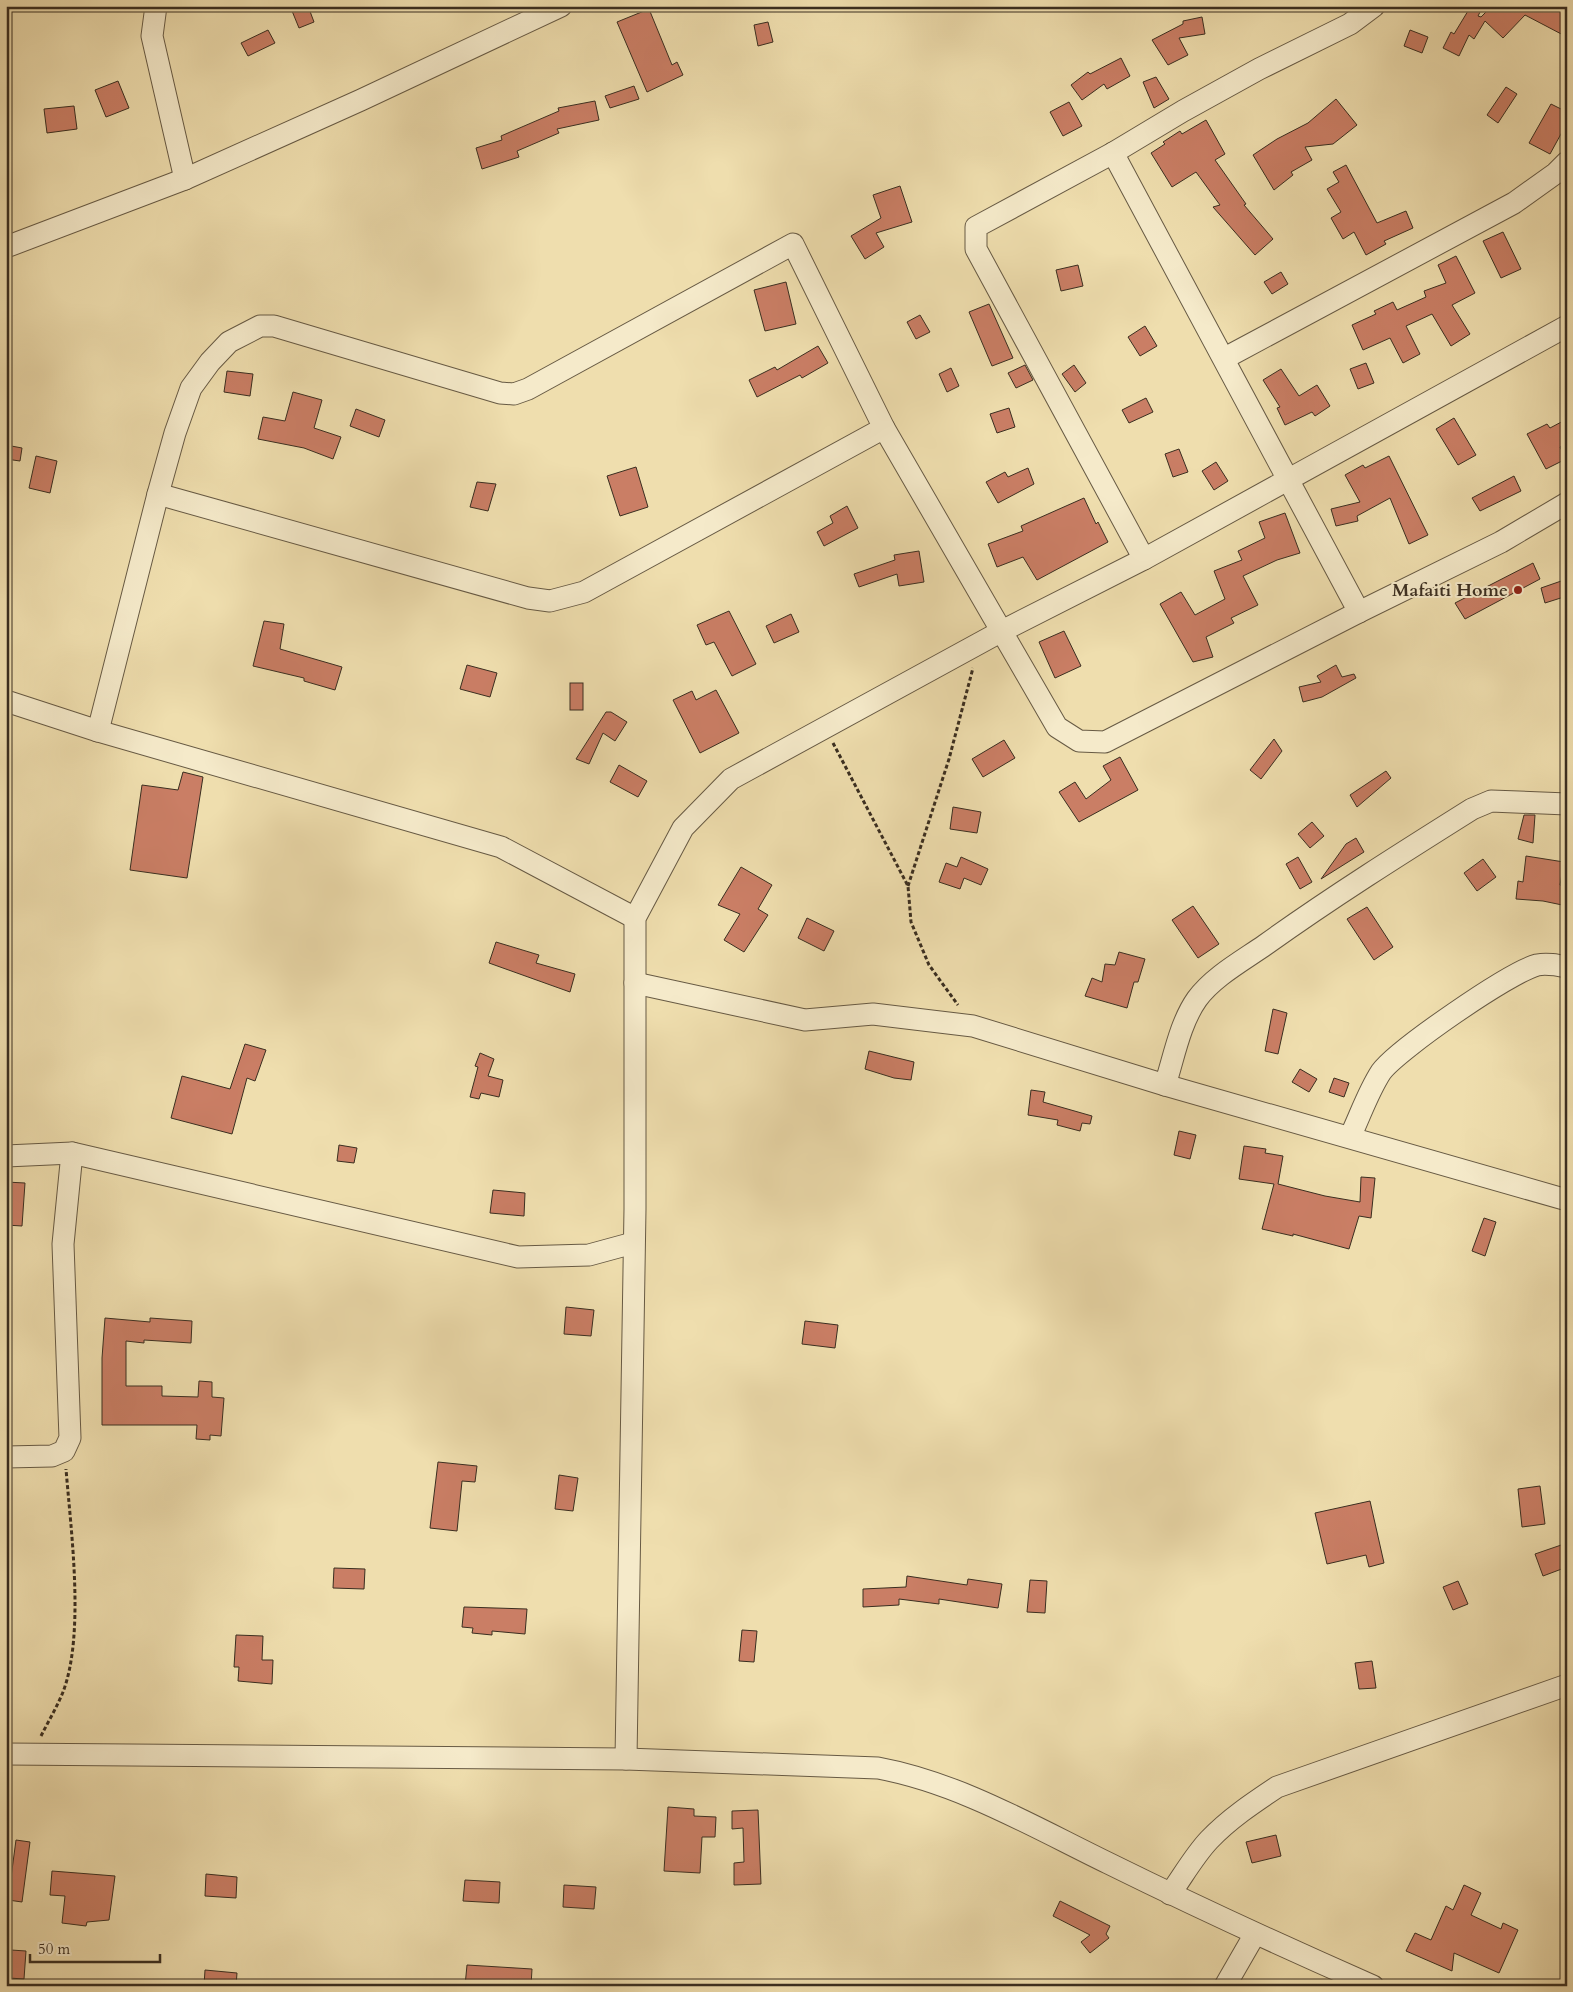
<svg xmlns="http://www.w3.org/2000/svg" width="1573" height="1992" viewBox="0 0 1573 1992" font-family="Cardo,serif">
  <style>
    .building { fill: #ca7e65; stroke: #3a2e20 }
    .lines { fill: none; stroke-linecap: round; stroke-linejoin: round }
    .street-casing { stroke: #675a44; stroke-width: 23 }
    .path { stroke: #3a2e20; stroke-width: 3; stroke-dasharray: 4 2.5; stroke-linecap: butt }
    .street { stroke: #f5eaca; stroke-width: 21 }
    .poi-dot { fill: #8f2418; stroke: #f5eaca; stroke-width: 2 }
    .labels { text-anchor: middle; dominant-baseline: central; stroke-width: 4; stroke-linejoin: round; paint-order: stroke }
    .poi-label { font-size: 18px; font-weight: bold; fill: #3a2e20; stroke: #f5eaca; text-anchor: end }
  </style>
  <rect width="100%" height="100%" fill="#efdeae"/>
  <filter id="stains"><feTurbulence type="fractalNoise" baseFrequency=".004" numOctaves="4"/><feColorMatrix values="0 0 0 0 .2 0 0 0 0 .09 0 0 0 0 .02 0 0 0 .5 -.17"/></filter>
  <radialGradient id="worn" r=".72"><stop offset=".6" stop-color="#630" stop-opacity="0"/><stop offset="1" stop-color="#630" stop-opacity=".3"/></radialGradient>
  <g class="building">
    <polygon points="290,6 308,6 314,22 299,28"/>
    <polygon points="1471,6 1483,6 1478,16 1481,17 1492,6 1567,6 1567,37 1525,15 1503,38 1485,21 1474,39 1469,35 1459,56 1443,48 1451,32 1454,34"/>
    <polygon points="649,9 672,65 677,62 683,75 647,92 617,22"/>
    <polygon points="1202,17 1205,34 1179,38 1188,55 1168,65 1152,40 1183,24 1183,21"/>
    <polygon points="768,22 773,42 758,46 754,25"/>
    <polygon points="268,30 275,43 248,56 241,43"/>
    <polygon points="1410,30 1428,37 1422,53 1404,46"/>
    <polygon points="1121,58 1130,76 1107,89 1104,84 1082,100 1071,85 1088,72 1090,74"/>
    <polygon points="1156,77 1169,99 1154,108 1143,82"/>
    <polygon points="118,81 129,108 106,117 95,90"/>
    <polygon points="634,86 639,99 610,108 605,96"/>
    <polygon points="1506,87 1517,94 1498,123 1487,115"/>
    <polygon points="1336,99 1357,125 1333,144 1305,147 1312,160 1291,172 1293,175 1274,190 1253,155 1277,139 1308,123"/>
    <polygon points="595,101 599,120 557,129 559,133 517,151 519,157 482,169 476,148 502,140 501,136 559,111 558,108"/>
    <polygon points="1069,102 1082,126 1063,136 1050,112"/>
    <polygon points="1551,104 1567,112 1567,123 1550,154 1529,143"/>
    <polygon points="74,106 77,129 47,133 44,109"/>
    <polygon points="1206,120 1225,154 1215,160 1246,204 1244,205 1273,239 1255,255 1213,207 1220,205 1196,172 1172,187 1151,153 1165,144 1163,142 1180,131 1182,134"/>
    <polygon points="1346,165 1377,223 1406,211 1413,228 1384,241 1386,244 1366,255 1354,232 1343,239 1331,218 1341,212 1327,189 1339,182 1333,172"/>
    <polygon points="900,186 912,222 876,233 884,247 865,259 851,236 881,218 873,195"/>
    <polygon points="1503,232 1521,269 1501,278 1483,241"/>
    <polygon points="1456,256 1475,293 1452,305 1470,334 1451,346 1432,314 1406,326 1420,354 1403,363 1390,338 1363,350 1352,325 1376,314 1374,311 1393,302 1397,310 1426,297 1424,291 1446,283 1438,265"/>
    <polygon points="1078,265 1083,286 1061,291 1056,270"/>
    <polygon points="1281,272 1288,284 1272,294 1264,282"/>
    <polygon points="786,282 796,324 765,331 754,290"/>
    <polygon points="989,304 1013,358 992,366 969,312"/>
    <polygon points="920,315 930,332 916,339 907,322"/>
    <polygon points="1145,326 1157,346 1140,356 1128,337"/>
    <polygon points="818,346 828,363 802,378 800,375 757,397 749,380 775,367 777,370"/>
    <polygon points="1366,363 1374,383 1358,389 1350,369"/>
    <polygon points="1025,365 1033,380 1016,388 1008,373"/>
    <polygon points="1074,365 1086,383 1075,392 1062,374"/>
    <polygon points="951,368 959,386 947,392 939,374"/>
    <polygon points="1281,369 1299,396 1317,385 1330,406 1315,416 1312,412 1285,425 1277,408 1280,407 1263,380"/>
    <polygon points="227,371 253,374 250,396 224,392"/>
    <polygon points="293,392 322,400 314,428 341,437 333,459 304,448 258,439 263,417 285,421"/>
    <polygon points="1146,398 1153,412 1129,423 1122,410"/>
    <polygon points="1009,408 1015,427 997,433 990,414"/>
    <polygon points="356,409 385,420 379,437 350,426"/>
    <polygon points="1454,418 1476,455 1458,465 1436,429"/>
    <polygon points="1567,419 1567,443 1560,447 1566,459 1546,469 1527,434 1547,424 1550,428"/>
    <polygon points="6,445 22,448 20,461 6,459"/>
    <polygon points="1179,449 1188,472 1173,477 1165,454"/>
    <polygon points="36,456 57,461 50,493 29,488"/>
    <polygon points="1389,456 1428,535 1409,544 1390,498 1357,516 1358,521 1336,526 1331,509 1360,502 1345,475 1363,465 1365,468"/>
    <polygon points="1216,462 1228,481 1214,490 1202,471"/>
    <polygon points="636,467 648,507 620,516 607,476"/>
    <polygon points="1028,468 1034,484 998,503 986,482 1005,472 1008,477"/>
    <polygon points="1514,476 1521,491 1480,511 1472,498"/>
    <polygon points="477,482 496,484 488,511 470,507"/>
    <polygon points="1084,498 1096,524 1098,522 1108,542 1037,580 1023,557 997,567 988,544 1023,531 1021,526"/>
    <polygon points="847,506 858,528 824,546 817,532 833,523 830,516"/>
    <polygon points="1285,513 1300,553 1277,560 1243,576 1258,605 1231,618 1234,623 1206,637 1213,657 1193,662 1160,604 1181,592 1195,615 1225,599 1214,571 1242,560 1238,551 1265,538 1259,522"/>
    <polygon points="919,551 924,582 899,586 897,574 859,587 854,574 895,560 894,555"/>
    <polygon points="1533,563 1540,579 1465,619 1455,603"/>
    <polygon points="1567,579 1567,596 1545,603 1541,588"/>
    <polygon points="729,611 756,664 732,676 714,642 706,645 697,625"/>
    <polygon points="791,614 799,632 774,643 766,626"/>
    <polygon points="264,621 284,624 280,649 342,667 335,690 304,681 304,678 253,666"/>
    <polygon points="1064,631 1081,666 1055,678 1039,642"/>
    <polygon points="467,665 497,673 490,697 460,689"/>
    <polygon points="1336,665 1342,677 1354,674 1356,678 1322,697 1303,702 1299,687 1321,682 1317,676"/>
    <rect x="570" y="683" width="13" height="27"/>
    <polygon points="716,690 739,733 700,753 673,700 692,691 696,700"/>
    <polygon points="606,712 611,712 627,722 615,741 603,733 589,764 576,759"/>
    <polygon points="1274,739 1282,751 1261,779 1250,770"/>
    <polygon points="1004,740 1015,758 983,777 972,759"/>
    <polygon points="1120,757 1138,790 1079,822 1059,792 1075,782 1086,799 1111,780 1103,766"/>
    <polygon points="619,765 647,781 638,797 610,782"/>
    <polygon points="1386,771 1391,778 1357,807 1350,795"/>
    <polygon points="183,772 203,777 187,878 130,870 142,785 178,790"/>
    <polygon points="953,807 981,812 977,833 950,829"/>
    <polygon points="1524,815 1535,815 1533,843 1518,839"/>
    <polygon points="1312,822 1324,836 1310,848 1298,834"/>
    <polygon points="1356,838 1364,852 1321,879 1346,844"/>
    <polygon points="1526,856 1564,862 1560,885 1567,887 1567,906 1543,901 1516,899 1518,881 1523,882"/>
    <polygon points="961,857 988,869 981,885 964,878 960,889 939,882 946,863 957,867"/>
    <polygon points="1298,857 1312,882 1300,889 1286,864"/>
    <polygon points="1483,859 1496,877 1477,891 1464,873"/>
    <polygon points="741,867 772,885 758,909 768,915 744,952 724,940 740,914 718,905"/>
    <polygon points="1193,906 1219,944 1198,958 1172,920"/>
    <polygon points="1367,907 1393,947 1374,960 1347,919"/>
    <polygon points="807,918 834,931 824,951 798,938"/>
    <polygon points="496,942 539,955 536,963 575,974 570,992 489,963"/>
    <polygon points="1119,952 1145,959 1138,982 1134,982 1127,1008 1085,996 1092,978 1102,982 1105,964 1115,965"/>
    <polygon points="1273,1009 1287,1013 1278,1054 1265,1051"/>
    <polygon points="245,1044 266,1050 255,1081 247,1078 232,1134 171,1118 182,1076 230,1089"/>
    <polygon points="869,1051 914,1062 911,1080 894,1078 865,1069"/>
    <polygon points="480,1053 494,1059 488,1076 503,1080 499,1097 481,1093 479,1099 470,1097 478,1067 475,1066"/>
    <polygon points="1300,1069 1317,1079 1309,1092 1292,1082"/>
    <polygon points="1334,1078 1349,1083 1344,1097 1329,1092"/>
    <polygon points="1031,1090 1045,1092 1043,1102 1092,1116 1090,1124 1082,1123 1080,1131 1057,1125 1058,1120 1028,1115"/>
    <polygon points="1179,1131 1196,1135 1190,1159 1174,1155"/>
    <polygon points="339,1145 357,1148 354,1163 337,1161"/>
    <polygon points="1244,1146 1266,1149 1265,1153 1283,1156 1278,1184 1325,1196 1360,1202 1361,1177 1375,1178 1371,1218 1359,1216 1349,1249 1293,1234 1293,1236 1262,1229 1274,1184 1239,1179"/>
    <polygon points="6,1182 25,1183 22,1226 6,1225"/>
    <polygon points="493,1190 525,1193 524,1216 490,1213"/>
    <polygon points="1484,1218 1496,1222 1485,1256 1472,1251"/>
    <polygon points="566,1307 594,1310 591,1336 564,1334"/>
    <polygon points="105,1318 150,1322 150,1318 192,1321 191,1343 144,1340 144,1343 126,1341 126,1386 162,1386 162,1396 198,1397 199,1381 212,1382 212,1397 224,1398 221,1436 210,1435 210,1440 196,1439 197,1425 102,1425 102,1358"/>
    <polygon points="805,1321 838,1325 835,1348 802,1344"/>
    <polygon points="438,1462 477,1466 475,1482 462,1481 457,1531 430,1528"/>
    <polygon points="559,1475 578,1478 573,1511 555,1509"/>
    <polygon points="1540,1486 1545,1524 1522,1527 1518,1489"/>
    <polygon points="1370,1501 1384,1563 1369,1567 1366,1555 1327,1564 1315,1513"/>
    <polygon points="1567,1543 1567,1567 1543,1576 1535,1554"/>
    <polygon points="334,1568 365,1569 364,1589 333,1588"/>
    <polygon points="907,1576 967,1585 968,1579 1002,1584 998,1608 939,1599 939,1604 899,1599 899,1605 863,1607 863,1589 906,1587"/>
    <polygon points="1030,1580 1047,1581 1045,1613 1027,1612"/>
    <polygon points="1458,1581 1468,1604 1453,1610 1443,1587"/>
    <polygon points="464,1607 527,1609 525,1634 492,1631 492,1635 472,1633 473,1628 462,1627"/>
    <polygon points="742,1630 757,1631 754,1662 739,1661"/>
    <polygon points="236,1635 263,1636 262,1660 273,1660 272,1684 238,1681 239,1667 234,1667"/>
    <polygon points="1372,1661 1376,1688 1359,1689 1355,1663"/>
    <polygon points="668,1807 694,1809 694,1816 716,1817 715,1837 702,1837 700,1873 664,1871"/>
    <polygon points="758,1810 761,1884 734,1885 734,1863 744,1862 743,1828 732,1829 732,1811"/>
    <polygon points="1276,1835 1281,1856 1252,1863 1246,1842"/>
    <polygon points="16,1840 30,1842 22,1902 8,1900"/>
    <polygon points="52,1871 115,1876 109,1920 87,1922 86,1926 62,1923 65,1896 50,1895"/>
    <polygon points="206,1874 237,1877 236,1898 205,1896"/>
    <polygon points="465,1880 500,1882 499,1903 463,1901"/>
    <polygon points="564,1885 596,1887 594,1909 563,1907"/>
    <polygon points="1464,1885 1481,1893 1471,1915 1501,1929 1503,1923 1518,1930 1499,1973 1454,1953 1452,1971 1406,1951 1415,1933 1431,1940 1446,1906 1453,1910"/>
    <polygon points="1060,1901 1110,1926 1106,1934 1109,1938 1090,1953 1081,1942 1090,1935 1053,1916"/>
    <polygon points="11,1950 26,1951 24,1979 9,1978"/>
    <polygon points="467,1965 532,1969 531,1986 465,1986"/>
    <polygon points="205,1970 237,1973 236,1986 204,1986"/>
  </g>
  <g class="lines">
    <g class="street-casing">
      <g id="street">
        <polyline points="156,6 152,36 185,179"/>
        <polyline points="1113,153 1359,612"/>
        <polyline points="6,247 185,179 361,100 561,6"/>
        <polyline points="1225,358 1514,203 1556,173 1567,162"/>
        <polyline points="158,494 528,598 550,601 584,592 884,428"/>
        <polyline points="1144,559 976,249 976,227 1113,153 1183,111 1259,69 1350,24 1374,6"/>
        <polyline points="6,701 98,731 501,847 635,918"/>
        <polyline points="98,731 158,494 175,433 191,388 210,362 229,342 260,326 274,326 500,393 514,394 528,389 793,244 884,428 1057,727 1079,741 1105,742 1359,612 1501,542 1567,503"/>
        <polyline points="635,983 805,1020 873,1014 973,1026 1165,1085 1567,1200"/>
        <path d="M1165,1085C1174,1057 1180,1023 1197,999C1213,977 1242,961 1265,945C1332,897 1402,853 1472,809L1491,801L1567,804"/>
        <path d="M1350,1137C1360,1116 1368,1092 1381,1072C1397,1050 1510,972 1537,965C1547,963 1557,965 1567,967"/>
        <polyline points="6,1156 72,1153 518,1257 589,1255 633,1243"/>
        <polyline points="6,1457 52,1456 64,1451 70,1438 63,1244 72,1153"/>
        <path d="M6,1754L626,1759L878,1768C959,1783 1034,1827 1108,1863C1195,1906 1284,1947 1373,1986"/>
        <polyline points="626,1759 635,1209 635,918 683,828 731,779 1000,632 1144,559 1567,326"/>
        <path d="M1170,1894C1183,1876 1194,1856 1209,1840C1229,1819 1253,1803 1277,1787L1567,1685"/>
        <polyline points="1225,1986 1255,1934"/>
      </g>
    </g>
    <g class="path">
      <polyline points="833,743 908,886 911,922 929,965 958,1005"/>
      <polyline points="908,886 949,759 973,668"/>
      <path d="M41,1736C48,1722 57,1707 63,1692C85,1634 71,1532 66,1469"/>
    </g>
    <use href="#street" class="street"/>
  </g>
  <circle class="poi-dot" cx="1518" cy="590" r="5"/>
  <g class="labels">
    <g class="poi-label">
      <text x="1508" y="590">Mafaiti Home</text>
    </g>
  </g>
  <rect width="1573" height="1992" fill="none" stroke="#efdeae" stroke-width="25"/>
  <rect x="8" y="8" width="1558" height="1977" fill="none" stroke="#3a2e20" stroke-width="2.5"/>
  <rect x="12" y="12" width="1548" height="1967" fill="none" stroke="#3a2e20"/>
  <path d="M30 1954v8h130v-8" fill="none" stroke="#3a2e20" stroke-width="2.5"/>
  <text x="38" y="1954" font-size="15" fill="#3a2e20" stroke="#f5eaca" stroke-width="4" paint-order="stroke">50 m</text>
  <rect width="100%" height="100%" filter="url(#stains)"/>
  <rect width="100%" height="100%" fill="url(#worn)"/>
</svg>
